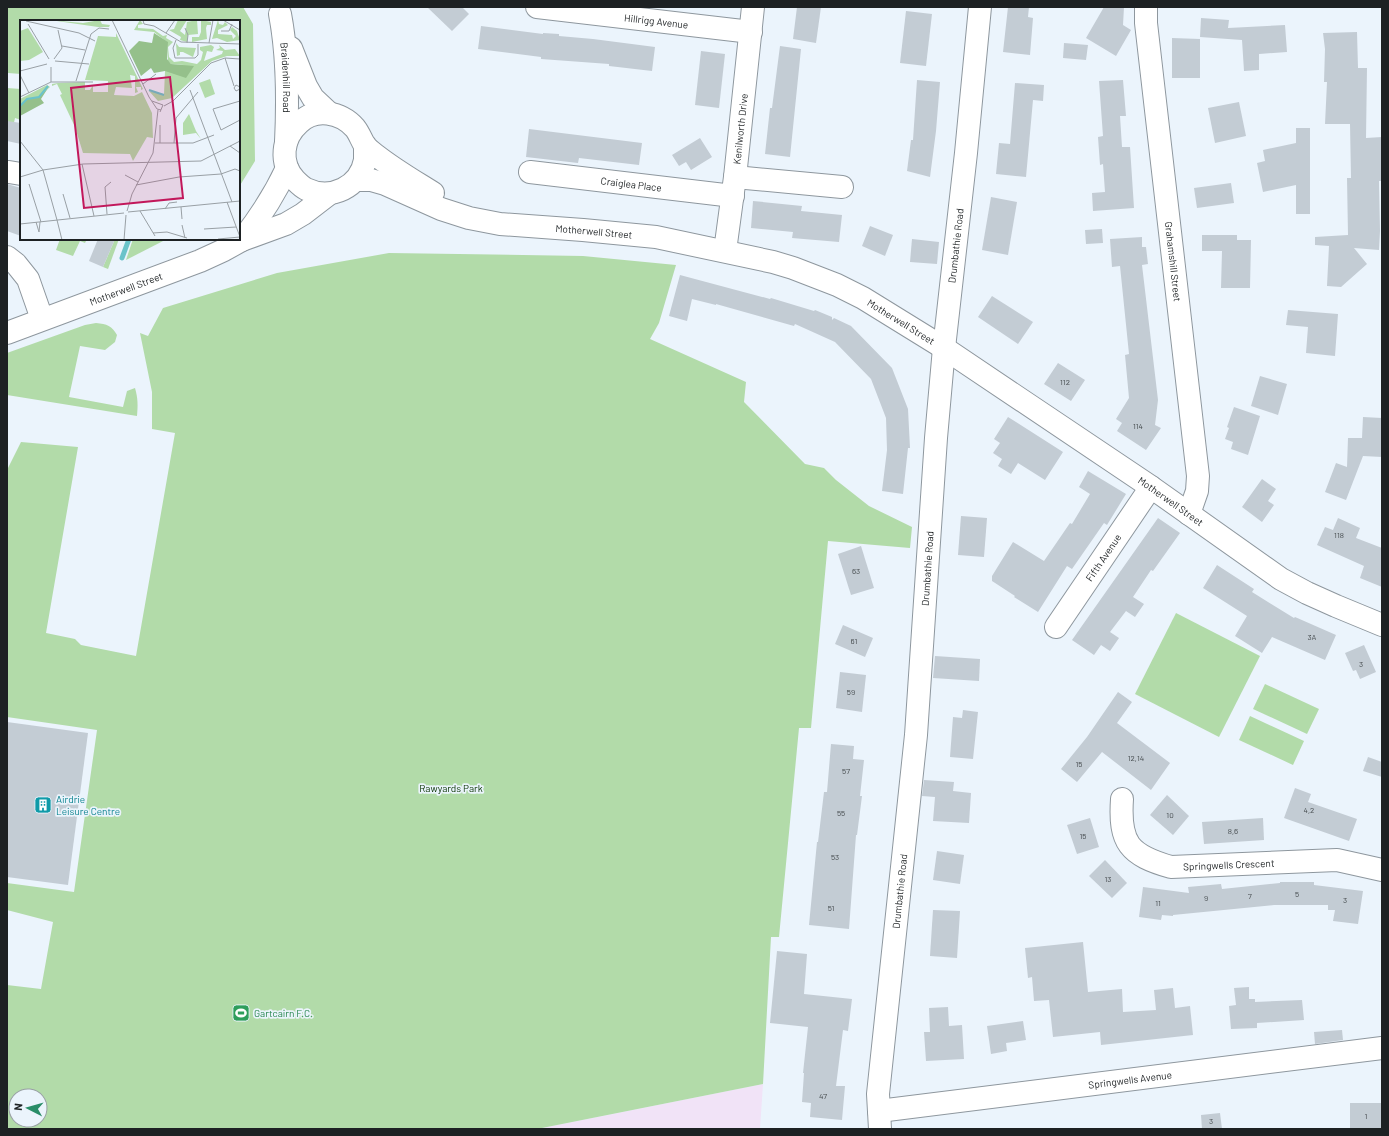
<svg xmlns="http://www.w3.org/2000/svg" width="1389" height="1136" viewBox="0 0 1389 1136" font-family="Barlow,sans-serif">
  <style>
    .education { fill: #f1e3f7 }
    .green { fill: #b2dba9; fill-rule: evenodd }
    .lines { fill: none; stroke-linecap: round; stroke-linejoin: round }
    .stream { stroke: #6ac3ca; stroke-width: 5 }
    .building { fill: #c3ccd4 }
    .minor-casing { stroke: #8e979e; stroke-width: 24 }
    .major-casing { stroke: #8e979e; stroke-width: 24 }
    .minor { stroke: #fff; stroke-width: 22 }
    .major { stroke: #fff; stroke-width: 22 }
    .labels { text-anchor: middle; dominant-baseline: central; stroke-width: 3.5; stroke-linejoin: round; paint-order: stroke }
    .number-label { font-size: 8px; fill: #464c4f }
    .street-label { font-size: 10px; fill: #1d2123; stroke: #ebf4fc }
    .park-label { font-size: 10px; fill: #083300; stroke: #ebf4fc }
    .culture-label { font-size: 10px; fill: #0d838f; stroke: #ebf4fc; text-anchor: start }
    .leisure-label { font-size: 10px; fill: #27864d; stroke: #ebf4fc; text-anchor: start }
    .inset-river { fill: none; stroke: #6ac3ca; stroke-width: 2 }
    .inset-road { fill: none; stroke: #99a0a5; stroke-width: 1 }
    .view { fill: #c2185b; fill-opacity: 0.15; stroke: #c2185b; stroke-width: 2 }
    .inset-edge { fill: none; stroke: #1d2123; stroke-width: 2 }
  </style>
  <rect width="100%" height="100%" fill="#ebf4fc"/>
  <polygon class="education" points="763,1084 760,1129 537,1129 653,1106"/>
  <g class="green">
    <polygon points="7,7 243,7 253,24 255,161 239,187 239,21 21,21 21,74 8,73"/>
    <polygon points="7,88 21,89 21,120 15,118 10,141 7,141"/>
    <polygon points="60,239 87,239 85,243 80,241 73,256 56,250"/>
    <polygon points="115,239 119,239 108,269 103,267"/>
    <polygon points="133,239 167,239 126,260"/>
    <path d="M389,253L583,256L676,265L659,323L650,339L746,382L744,402L805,464L824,468L836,480L869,506L912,527L910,548L828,541L811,728H799L779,937H771L763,1084L537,1129H7V985L41,989L53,922L7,910V883L74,892L97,730L7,717V470L21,442L78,447L46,633L75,639L81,645L136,656L175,433L152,429V392L140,333L148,336L163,308L277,273ZM16,1096H40V1120H16Z"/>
    <path d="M96,323C107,324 112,326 117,335L115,342L105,350L80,346L69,397L123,407L127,391L135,388C138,398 138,406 137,416L7,395V353L85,325Z"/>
    <polygon points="1176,613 1260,656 1219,737 1135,694"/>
    <polygon points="1265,684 1319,709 1307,734 1253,709"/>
    <polygon points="1250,716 1304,741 1293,765 1239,740"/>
  </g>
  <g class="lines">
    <polyline class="stream" points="122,258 129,239"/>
  </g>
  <g class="building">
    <polygon points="427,7 462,7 469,14 452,31"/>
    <polygon points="797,7 821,7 816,43 793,39"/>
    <polygon points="1008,7 1029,7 1028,17 1033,18 1030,55 1003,52"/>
    <polygon points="1104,7 1124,7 1123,25 1131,30 1116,56 1086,38"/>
    <polygon points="906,11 932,14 926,66 900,63"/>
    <polygon points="1201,18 1229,20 1228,28 1285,25 1287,52 1259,54 1259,70 1244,71 1242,40 1200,37"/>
    <polygon points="481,26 543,34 543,33 559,34 559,36 593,39 655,47 652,71 609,66 609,64 541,59 541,57 478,49"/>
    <polygon points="1357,32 1358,68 1367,68 1366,138 1382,137 1382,181 1379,181 1380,231 1379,250 1354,248 1367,264 1341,287 1327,286 1329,246 1315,245 1315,237 1348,235 1347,178 1351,178 1350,124 1325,124 1327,82 1324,82 1325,49 1323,33"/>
    <polygon points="1172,38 1200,39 1200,78 1172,78"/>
    <polygon points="1064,43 1088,45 1086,60 1063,58"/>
    <polygon points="780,46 801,49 790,157 765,154 770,108 772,108"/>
    <polygon points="701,51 725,54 719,108 695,105"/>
    <polygon points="917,80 940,82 936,131 930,177 907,171 911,140 913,140"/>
    <polygon points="1123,80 1126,116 1120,116 1122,147 1130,147 1134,208 1093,211 1092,193 1105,192 1103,164 1100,165 1098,137 1103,136 1099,81"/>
    <polygon points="1015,83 1044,85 1043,101 1033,100 1026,177 996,174 999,143 1010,144"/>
    <polygon points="1239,102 1246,136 1215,143 1208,108"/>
    <polygon points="7,121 21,123 21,144 7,141"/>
    <polygon points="1296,128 1310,128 1310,214 1296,214 1296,185 1263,192 1257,163 1265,161 1263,150 1296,143"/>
    <polygon points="529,129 642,143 639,165 579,158 578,163 526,157"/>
    <polygon points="700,138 712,157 691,170 686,162 679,166 672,155"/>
    <polygon points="1231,183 1234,203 1197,208 1194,188"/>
    <polygon points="7,184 21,188 21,236 7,231"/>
    <polygon points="991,197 1017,202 1008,255 982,250"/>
    <polygon points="753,201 802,206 801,211 842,215 839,242 792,238 793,232 751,228"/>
    <polygon points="870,226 893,235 885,256 862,246"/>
    <polygon points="1102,229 1103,243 1086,244 1085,230"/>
    <polygon points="1202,235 1237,235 1237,240 1251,240 1250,288 1221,288 1222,251 1202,251"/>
    <polygon points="1142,237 1142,247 1146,247 1148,264 1142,265 1158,400 1155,425 1161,428 1146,450 1117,431 1122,423 1116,419 1129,398 1125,355 1129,354 1120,266 1112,267 1110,239"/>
    <polygon points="98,239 115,239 103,267 89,261"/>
    <polygon points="912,239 939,242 937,264 910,262"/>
    <polygon points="680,275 770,299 771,298 814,311 815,310 832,317 832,320 834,318 851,326 892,368 908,409 910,448 908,448 903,494 882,491 887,450 886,418 871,379 835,342 795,324 794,326 716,304 716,305 692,299 687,321 669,316"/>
    <polygon points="992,296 1033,322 1018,344 978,317"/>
    <polygon points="1288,310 1338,314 1335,356 1306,353 1308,327 1286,325"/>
    <polygon points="1058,363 1085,380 1071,401 1044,384"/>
    <polygon points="1260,376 1287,384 1278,415 1251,406"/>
    <polygon points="1234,407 1260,416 1248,455 1231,449 1233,442 1225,439 1229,428 1227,427"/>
    <polygon points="1008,417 1063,452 1045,480 1018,463 1011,474 998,466 1002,459 993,453 1000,443 994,439"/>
    <polygon points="1363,417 1382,418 1382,457 1363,456 1346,500 1325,492 1336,463 1347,467 1348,438 1362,438"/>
    <polygon points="1088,471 1126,494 1107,525 1104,523 1072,569 1067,566 1038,612 1014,597 1015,596 992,581 992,576 1013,542 1044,561 1070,523 1072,524 1090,494 1079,487"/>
    <polygon points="1262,479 1276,489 1268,501 1274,505 1262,522 1242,507"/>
    <polygon points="961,516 987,518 984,557 958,555"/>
    <polygon points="1158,518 1180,533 1153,571 1151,570 1133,597 1144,604 1135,617 1126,611 1110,632 1119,638 1110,651 1101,645 1094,655 1072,640"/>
    <polygon points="1338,518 1360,528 1356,538 1382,548 1382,587 1360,578 1364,566 1317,545 1325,527 1333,530"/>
    <polygon points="861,546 874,588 851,595 838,554"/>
    <polygon points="1217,565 1254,589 1252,592 1294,618 1295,617 1336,635 1325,660 1272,637 1262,653 1235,636 1247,616 1203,588"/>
    <polygon points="843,625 873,638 865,657 835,644"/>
    <polygon points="1364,645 1376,672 1360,679 1356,670 1353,671 1345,653"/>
    <polygon points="935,656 980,659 979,681 933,678"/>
    <polygon points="840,672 866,675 862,712 836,708"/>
    <polygon points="1118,692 1132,702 1117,723 1170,763 1151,790 1102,752 1077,782 1061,769 1087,737"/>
    <polygon points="963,710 978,712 973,759 950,757 953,717 962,718"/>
    <polygon points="7,722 88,733 68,885 7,877"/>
    <polygon points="831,744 854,746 853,759 864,760 860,796 862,796 857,835 856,835 849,929 809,925 817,842 818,842 824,792 827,792"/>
    <polygon points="1368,757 1382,762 1382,777 1363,771"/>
    <polygon points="924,780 954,782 953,791 971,793 969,823 933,821 935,797 922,796"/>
    <polygon points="1295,788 1311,794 1308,802 1357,819 1349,841 1284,818"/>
    <polygon points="1167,795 1189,816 1173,835 1150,815"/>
    <polygon points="1090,818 1099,847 1077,854 1067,825"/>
    <polygon points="1263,818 1264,840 1204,844 1202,822"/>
    <polygon points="937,851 964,855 960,884 933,880"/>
    <polygon points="1105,860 1127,883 1112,898 1089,876"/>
    <polygon points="1280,882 1314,882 1314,885 1363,891 1358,924 1333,921 1335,910 1328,910 1328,905 1274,905 1173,915 1173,916 1162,915 1161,920 1139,917 1143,887 1189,893 1188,887 1221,884 1222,889 1280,883"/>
    <polygon points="933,910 960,911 957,958 930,956"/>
    <polygon points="1083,942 1088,992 1122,989 1123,1012 1156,1010 1154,990 1173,988 1175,1008 1190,1006 1193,1035 1101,1045 1100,1032 1053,1037 1049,1000 1034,1001 1032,977 1028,978 1025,948"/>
    <polygon points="777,951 807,954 804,994 852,999 848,1031 843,1030 836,1086 845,1086 842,1120 810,1117 811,1103 802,1102 804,1073 803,1073 808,1027 770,1023"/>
    <polygon points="1249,987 1249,999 1255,999 1255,1002 1302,1000 1304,1020 1257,1023 1257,1028 1231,1029 1229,1006 1236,1005 1234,988"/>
    <polygon points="948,1007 949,1026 962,1025 964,1059 926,1061 924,1032 930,1032 929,1008"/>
    <polygon points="1023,1021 1026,1040 1006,1043 1007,1051 991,1054 987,1026"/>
    <polygon points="1342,1030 1343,1040 1315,1044 1314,1032"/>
    <rect x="1350" y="1103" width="32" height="26"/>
    <polygon points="1220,1113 1222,1129 1202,1129 1201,1115"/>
  </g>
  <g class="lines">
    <g class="minor-casing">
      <g id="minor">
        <path id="s1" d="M537,7L751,32"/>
        <path id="s2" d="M1146,7V23L1198,476L1197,491L1189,514"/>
        <path id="s3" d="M280,14C288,56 288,100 286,142"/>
        <polyline points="291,48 306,86 313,98 329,113"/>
        <polyline points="7,172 9,172 21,174"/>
        <path id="s4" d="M530,172L733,196"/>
        <polyline points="735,177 842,187"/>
        <path id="s5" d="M725,251L735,177L753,7"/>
        <polyline points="7,257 16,264 28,279 42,319"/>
        <path id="s6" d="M1056,627L1151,487"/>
        <path id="s7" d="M1122,799C1119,843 1129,855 1171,867L1337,860L1382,870"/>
        <path id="s8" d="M879,1111L1382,1048"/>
        <path id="s9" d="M880,1129L878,1094L916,735L936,438L944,348L966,153L980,7"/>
      </g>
    </g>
    <g class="major-casing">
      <g id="major">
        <path d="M365,145C365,150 365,155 365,160C360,187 331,201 306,189C302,187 298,183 295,180C279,163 282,138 299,123C315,107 341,112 355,128C359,133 361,139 364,144C367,149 373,153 377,156C395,170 414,181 433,193"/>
        <path id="s10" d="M356,180H371L385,184L441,209L469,218L500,224L583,230L656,237L773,262L793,268L837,285L863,298L944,348L1151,487L1281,579L1307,593L1336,606L1382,625"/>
        <path d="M242,240C261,216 274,196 287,168"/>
        <path id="s11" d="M7,333L200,261L224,250L242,240L286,224L303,214L329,194"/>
      </g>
    </g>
    <use href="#minor" class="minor"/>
    <use href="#major" class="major"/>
  </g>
  <defs>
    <g id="building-square" transform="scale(0.9)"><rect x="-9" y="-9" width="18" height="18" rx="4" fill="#0f9aa8" stroke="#ebf4fc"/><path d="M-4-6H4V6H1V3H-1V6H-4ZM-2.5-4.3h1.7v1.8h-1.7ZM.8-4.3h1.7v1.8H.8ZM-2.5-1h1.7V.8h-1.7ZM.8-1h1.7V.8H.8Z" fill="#fff"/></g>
    <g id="stadium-square" transform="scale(0.9)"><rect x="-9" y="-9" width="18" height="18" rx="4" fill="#2e9e5b" stroke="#ebf4fc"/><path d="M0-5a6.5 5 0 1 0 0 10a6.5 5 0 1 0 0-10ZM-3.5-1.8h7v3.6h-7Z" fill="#fff"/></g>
  </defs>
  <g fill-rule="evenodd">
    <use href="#building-square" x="43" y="805"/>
    <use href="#stadium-square" x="241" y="1013"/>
  </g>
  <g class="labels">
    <g class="number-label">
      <text x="1065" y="382">112</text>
      <text x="1138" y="426">114</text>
      <text x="1339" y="535">118</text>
      <text x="856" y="571">63</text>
      <text x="1312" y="637">3A</text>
      <text x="854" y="641">61</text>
      <text x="1361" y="664">3</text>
      <text x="851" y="692">59</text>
      <text x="1136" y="758">12,14</text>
      <text x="1079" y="764">15</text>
      <text x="846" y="771">57</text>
      <text x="1309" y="810">4,2</text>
      <text x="841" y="813">55</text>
      <text x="1170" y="815">10</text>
      <text x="1233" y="831">8,6</text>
      <text x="1083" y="836">15</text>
      <text x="835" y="857">53</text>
      <text x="1108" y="879">13</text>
      <text x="1297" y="894">5</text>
      <text x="1250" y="896">7</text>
      <text x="1206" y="898">9</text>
      <text x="1345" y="900">3</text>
      <text x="1158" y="903">11</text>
      <text x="831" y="908">51</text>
      <text x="823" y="1096">47</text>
      <text x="1366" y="1116">1</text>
      <text x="1211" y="1121">3</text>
    </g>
    <g class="street-label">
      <text stroke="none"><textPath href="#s1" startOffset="120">Hillrigg Avenue</textPath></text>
      <text stroke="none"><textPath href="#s3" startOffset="64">Braidenhill Road</textPath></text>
      <text stroke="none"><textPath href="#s5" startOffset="123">Kenilworth Drive</textPath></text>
      <text stroke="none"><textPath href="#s4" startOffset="102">Craiglea Place</textPath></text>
      <text stroke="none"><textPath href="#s10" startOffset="246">Motherwell Street</textPath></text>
      <text stroke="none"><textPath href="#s9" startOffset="887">Drumbathie Road</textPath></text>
      <text stroke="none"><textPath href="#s2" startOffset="256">Grahamshill Street</textPath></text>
      <text stroke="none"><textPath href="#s11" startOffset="127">Motherwell Street</textPath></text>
      <text stroke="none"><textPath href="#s10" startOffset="570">Motherwell Street</textPath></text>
      <text stroke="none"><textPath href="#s10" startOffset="894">Motherwell Street</textPath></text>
      <text stroke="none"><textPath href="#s6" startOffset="84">Fifth Avenue</textPath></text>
      <text stroke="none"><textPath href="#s9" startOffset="563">Drumbathie Road</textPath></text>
      <text stroke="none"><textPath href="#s7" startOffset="153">Springwells Crescent</textPath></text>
      <text stroke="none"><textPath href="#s9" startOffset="239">Drumbathie Road</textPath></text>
      <text stroke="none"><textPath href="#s8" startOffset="253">Springwells Avenue</textPath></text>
    </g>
    <g class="park-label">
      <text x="451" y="788">Rawyards Park</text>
    </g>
    <g class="culture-label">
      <text x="56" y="799">Airdrie<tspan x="56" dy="12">Leisure Centre</tspan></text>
    </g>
    <g class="leisure-label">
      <text x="254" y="1013">Gartcairn F.C.</text>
    </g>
  </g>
  <g transform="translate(20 20)">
    <rect width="220" height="220" fill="#ebf4fc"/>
    <path d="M30,0L63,3L80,0L82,4L90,5L89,7H78ZM120,0L123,4L118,5V8L133,9L143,16L147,15L146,18L153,22L148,27L149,37L154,42L162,41L177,44L181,40L183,32L180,30V27L191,25L194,27L192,32L187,31L184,41L202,34L203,31L196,30L200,28L199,25L205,30L215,29L220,36H207L192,41L152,78L138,81L129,71L144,74L145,51L164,45L151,44L148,41L147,22L134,12L114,10ZM158,0H167L160,11L165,15L167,2L177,0L178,14L168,15L167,22L160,20L161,17L149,10L154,9ZM181,0L191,2V5H187L186,8L187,19L172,22V17H179L181,12ZM198,0L199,4L203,5L205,2L208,5L198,10V14L212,15L213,19L216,16L210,10L212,7L217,11L220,20L207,22L197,18L192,19ZM8,8L23,32L9,40L0,41V11ZM96,13L123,69L121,70V67H116L118,72L115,73V56L110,55L112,68L96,67L94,75L114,76L122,72L132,93L133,118L127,117L113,141L110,134L63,133L55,107L40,75L42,74L37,64L32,66V64L38,63L65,62V70H70L73,65V72H88V61L65,60L78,16L96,17ZM156,23L159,27L176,28L173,37L163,32H160V35L157,36ZM190,59L195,74L185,78L179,63ZM27,65L30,67L19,77L7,79L0,86V79ZM169,94L176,111L181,119L176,113L163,115V103Z" fill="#b2dba9"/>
    <path d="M134,13L148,22L147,39L151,44L174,46L166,58L145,51L134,53L131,48L121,56L109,31L119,21L132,23ZM28,68L21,79L24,83L0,96V86L7,79L19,77Z" fill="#95c08b"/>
    <path class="inset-river" d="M129,70L144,75M0,86L7,79L19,77L28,66"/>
    <path class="inset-road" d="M92,0L129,77L137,89L141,90M123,0L124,4L134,6L161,22L220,24M203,0L220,10M6,1L59,13L75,21M8,4L29,39M165,8L168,15L167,23M201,11H209L212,4M146,13L155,0M156,20L153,28L155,38H175L178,35V24M189,23L193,0M42,26L65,30M205,38L214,66M34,39L42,28L38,10M35,41L69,44M0,51L27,44M0,55L9,73M56,61L71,14L79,8L89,9M31,62V47M123,64L136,54M220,67L216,65L214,68L216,71L220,69M170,70L212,182M0,77L31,62H73M132,81L143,85L140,92M220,81L193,89L201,110L220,100M144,86L153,81L191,43L205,38L220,39M0,121L23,150L37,200M135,123H173L194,115M140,123V105M154,123L156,98L178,72M210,126L220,133M62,144L74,196M105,155L118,162M0,157L23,150L63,144L181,141L220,121M9,164L21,202M116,165L159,157L201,154L215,149L220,151M43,174L50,198M207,182L220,217M161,187L162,199M145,189L149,183L157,182M107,191L112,174L133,133L138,90M120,191L135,216M108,192L220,181M87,194L85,167L91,162M37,200L42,220M16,202L19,212L20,202M0,204L104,193M162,205L165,218M184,209L216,207M133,213L147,212L167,218M198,219L220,217M104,220L106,195"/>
    <path class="view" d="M150,57L163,178L64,188L51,68Z"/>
    <rect width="220" height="220" class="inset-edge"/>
  </g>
  <rect width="1389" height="1136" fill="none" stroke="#1d2123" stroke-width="16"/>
  <g transform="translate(28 1108) rotate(276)"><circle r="19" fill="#ebf4fc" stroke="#99a0a5"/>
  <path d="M0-3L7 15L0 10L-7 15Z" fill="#298d68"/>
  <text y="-6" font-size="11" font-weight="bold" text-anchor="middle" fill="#1d2123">N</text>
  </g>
</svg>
